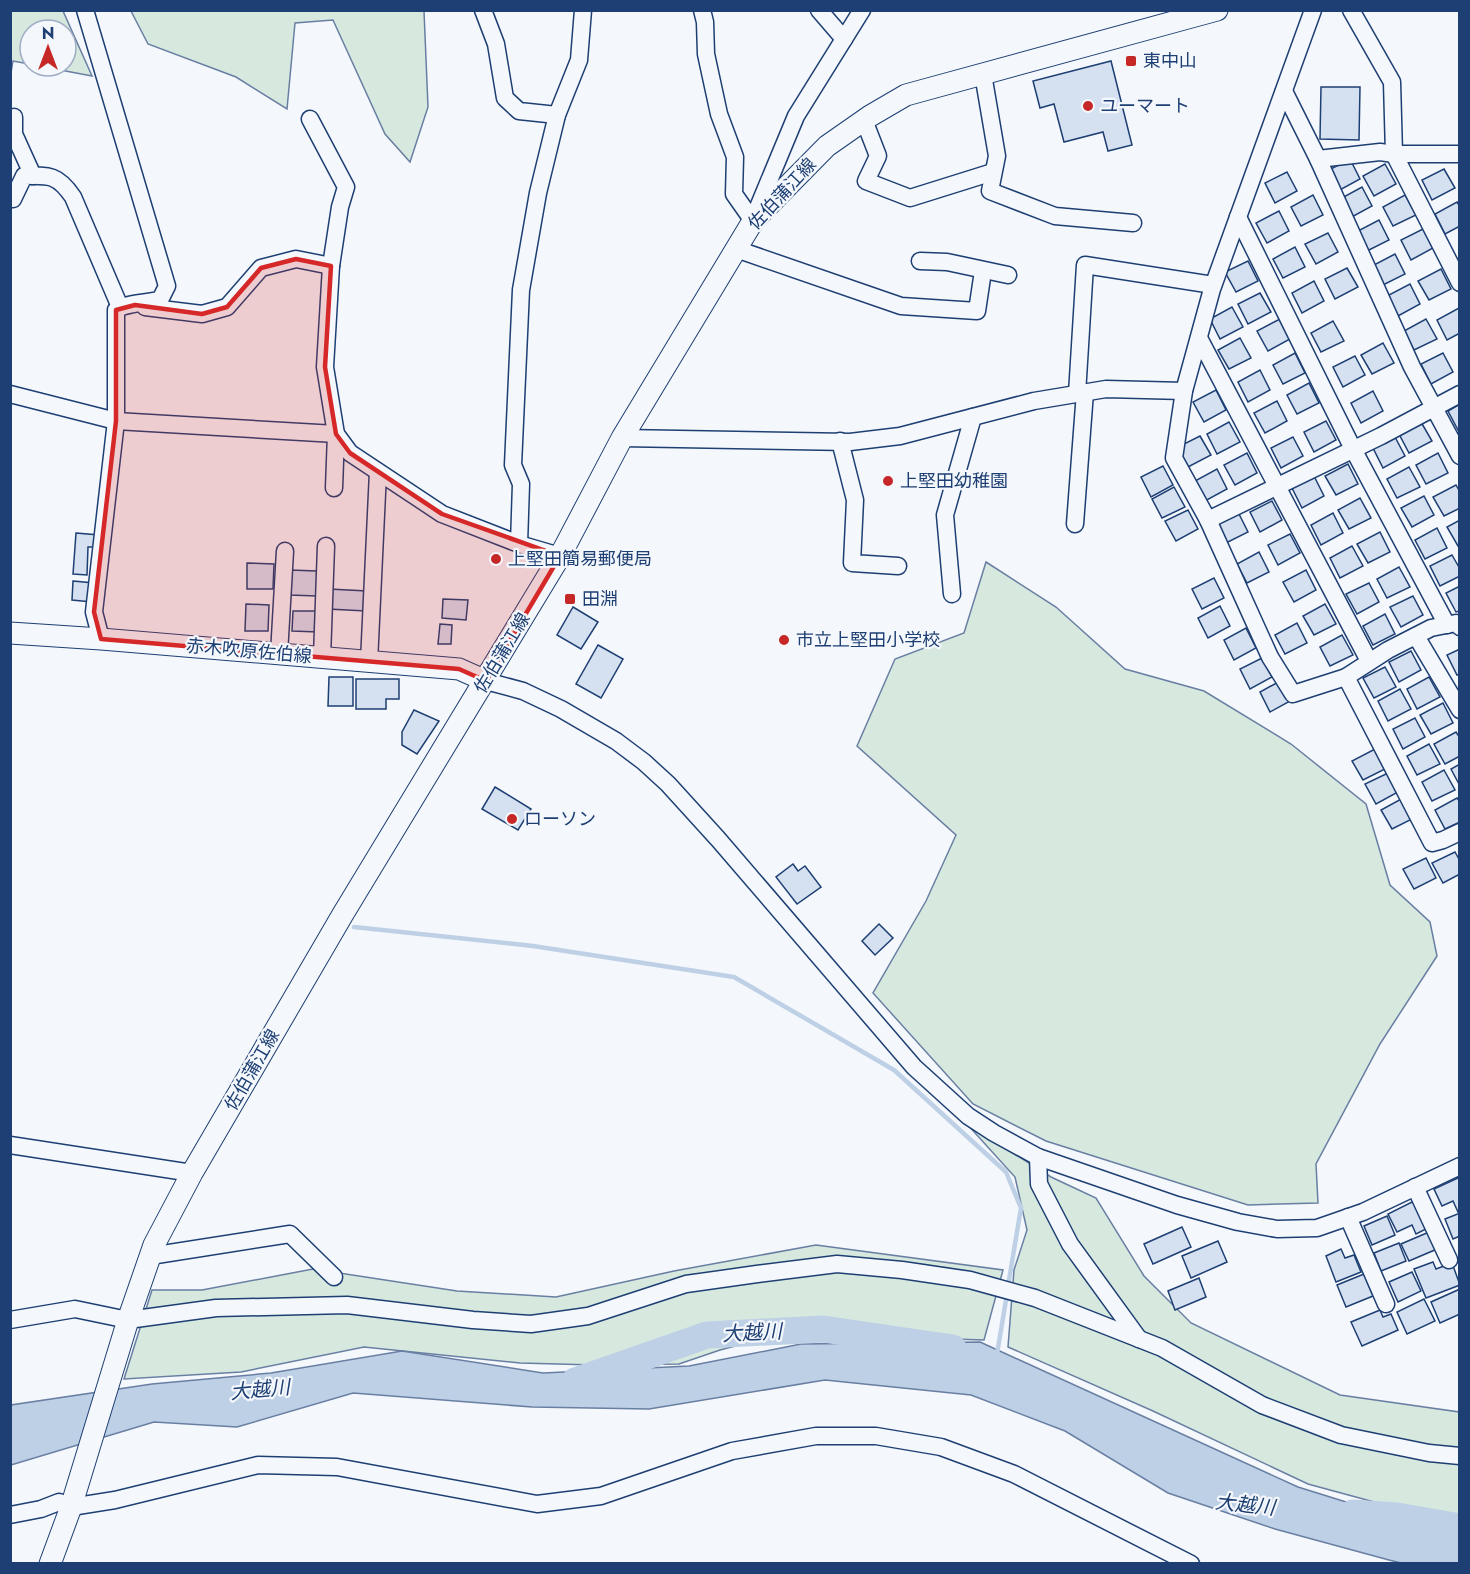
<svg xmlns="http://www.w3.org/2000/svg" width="1470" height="1574" viewBox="0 0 1470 1574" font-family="Jost,'Noto Sans JP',sans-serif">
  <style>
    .green { fill: #d7e8df; stroke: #687fa3; stroke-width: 1.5 }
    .water { fill: #bed0e5; stroke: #687fa3; stroke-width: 1.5 }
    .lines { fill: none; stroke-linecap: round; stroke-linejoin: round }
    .stream { stroke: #bed0e5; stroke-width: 4.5 }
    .river { stroke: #bed0e5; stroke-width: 27 }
    .building { fill: #d5e0f0; stroke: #1d3f73; stroke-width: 1.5 }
    .minor-casing { stroke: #1d3f73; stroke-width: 19 }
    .major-casing { stroke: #1d3f73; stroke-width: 23 }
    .minor { stroke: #f4f7fb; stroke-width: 16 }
    .major { stroke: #f4f7fb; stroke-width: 21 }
    .marked { fill: #d62828; fill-opacity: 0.2; stroke: #d62828; stroke-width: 4.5; stroke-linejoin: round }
    .poi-dot { fill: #c62828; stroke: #f4f7fb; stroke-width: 2 }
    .labels { text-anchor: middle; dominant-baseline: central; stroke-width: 4.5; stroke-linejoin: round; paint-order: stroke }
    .poi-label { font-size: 18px; fill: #1d3f73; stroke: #f4f7fb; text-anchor: start }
    .street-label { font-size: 18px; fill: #1d3f73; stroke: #f4f7fb }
    .water-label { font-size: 20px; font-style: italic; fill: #1d3f73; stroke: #f4f7fb }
  </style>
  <rect width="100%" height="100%" fill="#f4f7fb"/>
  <g class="green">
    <polygon points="11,10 63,11 92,76 39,66 66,66 66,30 30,30 30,64 13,61 11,73"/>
    <polygon points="131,11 424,11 428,107 410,162 385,134 333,20 295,23 287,109 236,77 148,44"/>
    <polygon points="986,562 1056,607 1125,669 1204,691 1291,744 1366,804 1390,885 1430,922 1437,956 1380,1044 1316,1164 1318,1203 1248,1205 1046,1141 973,1104 873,993 926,901 956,835 857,746 895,659 964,633"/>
    <polygon points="966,1123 1051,1177 1096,1198 1144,1276 1191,1323 1340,1395 1459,1412 1459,1520 1411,1512 1308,1484 1153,1411 1008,1347 1014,1270 1027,1230 1015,1177"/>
    <polygon points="816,1245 1003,1270 984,1340 952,1339 823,1323 720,1350 679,1364 595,1365 520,1363 364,1347 241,1372 124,1379 152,1290 202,1290 313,1269 457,1291 556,1297 674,1271"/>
  </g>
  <polygon class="water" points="980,1342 1298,1487 1436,1530 1459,1530 1459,1563 1405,1564 1389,1560 1275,1529 1168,1493 1065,1431 971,1395 825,1380 649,1409 532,1407 353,1393 237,1427 154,1422 11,1465 11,1405 152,1384 271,1373 402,1351 543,1373 689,1366 801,1344"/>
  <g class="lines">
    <g class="stream">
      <polyline points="354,927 533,946 734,977 894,1070 1006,1172 1021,1208 1008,1286"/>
      <polyline points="997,1354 1007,1294"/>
    </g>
    <g class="river">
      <polyline points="575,1381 707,1335 823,1329 953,1348"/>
      <polyline points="1353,1513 1397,1516 1460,1527"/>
    </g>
  </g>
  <g class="building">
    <polygon points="1111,61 1132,145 1108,151 1103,132 1064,142 1054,104 1040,108 1033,81"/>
    <polygon points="1321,87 1360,87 1359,140 1320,139"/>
    <polygon points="1350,159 1360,179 1338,191 1327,171"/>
    <polygon points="1385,164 1396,184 1374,196 1363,176"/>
    <polygon points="1444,169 1455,188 1432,200 1422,180"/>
    <polygon points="1287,172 1297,191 1275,203 1265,183"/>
    <polygon points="1362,187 1372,206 1350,218 1340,199"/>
    <polygon points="1313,195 1323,215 1301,226 1291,207"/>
    <polygon points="1405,195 1416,215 1393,226 1383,207"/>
    <polygon points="1457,202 1460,207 1460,226 1445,234 1435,214"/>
    <polygon points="1279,211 1289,231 1267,243 1256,223"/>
    <polygon points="1379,220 1389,240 1367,251 1356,232"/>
    <polygon points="1423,229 1433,248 1411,260 1401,240"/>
    <polygon points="1328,233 1338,252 1316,264 1305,244"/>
    <polygon points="1295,247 1305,267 1283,278 1273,259"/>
    <polygon points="1395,254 1405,274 1383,285 1372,266"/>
    <polygon points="1248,261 1258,281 1236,292 1225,272"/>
    <polygon points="1347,268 1358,287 1335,299 1325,279"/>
    <polygon points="1441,269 1451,289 1429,300 1418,281"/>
    <polygon points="1314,281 1324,301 1302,313 1292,293"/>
    <polygon points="1410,284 1420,304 1398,316 1387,296"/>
    <polygon points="1260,293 1271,312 1248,324 1238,304"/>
    <polygon points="1232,307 1243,327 1220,339 1210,319"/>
    <polygon points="1459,308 1460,333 1447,340 1437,320"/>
    <polygon points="1280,319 1290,339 1268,351 1257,331"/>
    <polygon points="1426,319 1437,339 1414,350 1404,331"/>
    <polygon points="1333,321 1344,341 1321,352 1311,333"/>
    <polygon points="1240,338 1251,358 1229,369 1218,350"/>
    <polygon points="1383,343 1394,363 1372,374 1361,355"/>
    <polygon points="1295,353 1305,373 1283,384 1273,365"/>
    <polygon points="1443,353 1453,372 1431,384 1421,364"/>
    <polygon points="1355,356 1365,375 1343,387 1333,367"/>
    <polygon points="1260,370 1270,390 1248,402 1238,382"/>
    <polygon points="1309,383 1319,403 1297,414 1287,395"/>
    <polygon points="1216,390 1226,410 1204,422 1193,402"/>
    <polygon points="1373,391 1383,411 1361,423 1351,403"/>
    <polygon points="1277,401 1287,421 1265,433 1254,413"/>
    <polygon points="1460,404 1460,429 1458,430 1448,411"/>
    <polygon points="1326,421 1336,440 1314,452 1304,432"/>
    <polygon points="1229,422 1240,442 1217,454 1207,434"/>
    <polygon points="1421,422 1432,441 1409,453 1399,434"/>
    <polygon points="1200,436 1211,455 1188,467 1178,447"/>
    <polygon points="1293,437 1303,456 1281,468 1271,448"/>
    <polygon points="1395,437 1405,456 1383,468 1373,448"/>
    <polygon points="1247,453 1257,473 1235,485 1224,465"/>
    <polygon points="1438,453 1448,473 1426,484 1416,465"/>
    <polygon points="1348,464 1358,484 1336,495 1325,476"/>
    <polygon points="1163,466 1173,485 1151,497 1141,477"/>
    <polygon points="1409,467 1420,487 1397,498 1387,479"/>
    <polygon points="1217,469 1227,489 1205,501 1195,481"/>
    <polygon points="1314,476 1324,496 1302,508 1292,488"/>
    <polygon points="1456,485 1460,492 1460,508 1444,516 1433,497"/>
    <polygon points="1174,487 1185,507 1162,518 1152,499"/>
    <polygon points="1424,496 1434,515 1412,527 1401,508"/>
    <polygon points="1360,498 1371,518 1349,529 1338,510"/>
    <polygon points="1272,501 1282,520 1260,532 1250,512"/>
    <polygon points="1188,510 1198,529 1176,541 1165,521"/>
    <polygon points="1238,512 1248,532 1226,543 1216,524"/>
    <polygon points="1333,513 1343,533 1321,545 1311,525"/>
    <polygon points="1460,520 1460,545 1458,546 1447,527"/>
    <polygon points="1437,528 1447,548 1425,559 1415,540"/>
    <polygon points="1380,532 1390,552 1368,563 1357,544"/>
    <polygon points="76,533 99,535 98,547 88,547 87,575 73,574"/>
    <polygon points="1290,534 1300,553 1278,565 1268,545"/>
    <polygon points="1352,546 1363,566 1340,578 1330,558"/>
    <polygon points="1259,552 1269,572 1247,583 1237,564"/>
    <polygon points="1452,555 1460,569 1460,576 1440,586 1430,566"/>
    <polygon points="247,563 274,564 273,589 247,589"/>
    <polygon points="1399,567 1410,587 1387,598 1377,579"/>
    <polygon points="289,570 317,571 317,596 289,595"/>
    <polygon points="1306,570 1316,590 1294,602 1283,582"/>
    <polygon points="1214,578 1224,598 1202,609 1192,589"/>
    <polygon points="73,581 94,583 92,602 72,600"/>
    <polygon points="1369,583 1379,602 1357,614 1346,594"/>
    <polygon points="1460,586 1460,611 1456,612 1446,593"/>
    <polygon points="329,589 367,591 366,611 328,609"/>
    <polygon points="1413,596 1423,615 1401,627 1390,607"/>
    <polygon points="443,599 468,600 466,620 442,618"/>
    <polygon points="246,604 269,605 268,631 245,631"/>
    <polygon points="1325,604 1336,624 1314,635 1303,616"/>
    <polygon points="1220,606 1230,626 1208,638 1198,618"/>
    <polygon points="573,607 598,622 581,649 557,635"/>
    <polygon points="293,611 318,611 318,632 292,631"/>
    <polygon points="1385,614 1395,634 1373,645 1363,626"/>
    <polygon points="1297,623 1307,643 1285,654 1275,635"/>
    <polygon points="440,624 452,625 451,644 438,644"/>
    <polygon points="1246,628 1256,648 1234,660 1224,640"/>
    <polygon points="1342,635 1353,655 1330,666 1320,647"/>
    <polygon points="598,645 623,659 601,698 576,684"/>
    <polygon points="1460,649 1460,674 1457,675 1447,655"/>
    <polygon points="1411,651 1421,670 1399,682 1389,662"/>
    <polygon points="1262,658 1272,677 1250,689 1240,669"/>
    <polygon points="1385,667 1396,687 1374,698 1363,678"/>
    <polygon points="329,677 353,677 353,706 328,706"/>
    <polygon points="1429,677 1440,697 1417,709 1407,689"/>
    <polygon points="356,679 399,679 399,699 386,699 386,709 356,709"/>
    <polygon points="1282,680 1292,700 1270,712 1260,692"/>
    <polygon points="1400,689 1411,709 1388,721 1378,701"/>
    <polygon points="1443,703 1453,723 1431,734 1420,715"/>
    <polygon points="414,710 439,721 417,754 402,745 402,732"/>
    <polygon points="1415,718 1425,737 1403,749 1393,729"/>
    <polygon points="1456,732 1460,738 1460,756 1445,764 1434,744"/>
    <polygon points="1429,744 1440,764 1417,775 1407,756"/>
    <polygon points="1375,749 1385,769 1363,780 1352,761"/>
    <polygon points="1460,764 1460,786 1451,769"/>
    <polygon points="1444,770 1455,790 1432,801 1422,782"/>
    <polygon points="1388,773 1398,792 1376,804 1365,784"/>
    <polygon points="495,787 531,809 518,830 482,809"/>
    <polygon points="1403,798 1414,818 1392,829 1381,810"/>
    <polygon points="1457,798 1460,802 1460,822 1445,829 1435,810"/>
    <polygon points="1455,852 1460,861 1460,874 1443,883 1432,863"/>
    <polygon points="1426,858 1436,878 1414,889 1403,869"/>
    <polygon points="793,864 798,871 805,866 821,887 797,904 776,877"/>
    <polygon points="879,924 893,938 875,955 862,941"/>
    <polygon points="1460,1177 1460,1211 1458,1212 1453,1201 1442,1206 1434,1189"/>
    <polygon points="1414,1201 1428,1228 1416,1234 1412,1225 1397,1232 1388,1214"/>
    <polygon points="1460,1213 1460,1236 1453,1239 1445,1219"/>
    <polygon points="1387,1216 1395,1235 1372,1245 1364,1226"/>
    <polygon points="1182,1227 1191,1247 1153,1264 1144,1244"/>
    <polygon points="1429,1232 1437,1249 1409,1261 1401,1244"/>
    <polygon points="1218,1241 1227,1262 1191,1278 1182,1256"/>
    <polygon points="1399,1243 1406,1261 1381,1271 1374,1253"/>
    <polygon points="1341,1249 1345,1258 1354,1255 1361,1272 1336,1282 1326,1256"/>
    <polygon points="1433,1262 1436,1269 1452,1263 1460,1285 1426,1298 1414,1269"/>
    <polygon points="1412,1272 1421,1291 1398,1302 1389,1282"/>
    <polygon points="1364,1274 1373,1296 1346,1307 1337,1285"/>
    <polygon points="1199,1278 1206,1297 1175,1310 1168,1291"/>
    <polygon points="1460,1289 1460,1314 1440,1323 1431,1302"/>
    <polygon points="1424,1299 1435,1321 1407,1334 1397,1312"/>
    <polygon points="1380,1310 1383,1317 1391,1314 1398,1330 1362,1346 1351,1322"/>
  </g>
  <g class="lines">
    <g class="minor-casing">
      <g id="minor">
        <path d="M85,10L167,286L160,300C148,302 123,304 116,310V421L94,612L101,639"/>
        <polyline points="483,10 496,44 505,98 519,111 557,115"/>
        <polyline points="702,10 705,22 706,54 719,114 735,157 734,194 753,221"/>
        <polyline points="819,10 844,39"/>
        <polyline points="1313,10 1212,289 1184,391 1174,458 1208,520 1270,657 1293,694 1346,677 1388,650 1431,628 1456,623 1460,627"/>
        <polyline points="1351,10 1392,82 1394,154 1460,283"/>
        <polyline points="983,74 997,156 990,191 1055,216 1133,223"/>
        <polyline points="1284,91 1318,159 1412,367 1460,456"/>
        <polyline points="14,117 14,134 33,176"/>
        <polyline points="310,119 346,187 340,207 331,266 325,367 336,434 334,488"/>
        <polyline points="864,120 878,156 866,181 910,198 993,172"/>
        <polyline points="1318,159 1380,152 1394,154 1460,154"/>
        <path d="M10,199H13L24,176C50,175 58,175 73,197L120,307"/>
        <polyline points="754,217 796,116 862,10"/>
        <polyline points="1238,217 1353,449 1447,625"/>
        <polyline points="736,249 901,306 977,311 983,271"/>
        <polyline points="920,261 947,262 1008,275"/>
        <polyline points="145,307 202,314 227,307 261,268 296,259 331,266"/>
        <polyline points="1199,338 1369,661"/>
        <polyline points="10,394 116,421 336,434 350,453 442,514 519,544 560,556"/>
        <polyline points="1077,394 1085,265 1213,285"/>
        <polyline points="622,438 850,442 900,436 1034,401 1106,389 1184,391"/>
        <polyline points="840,441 855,500 852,563 898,566"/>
        <polyline points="1208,520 1381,436 1460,394"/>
        <polyline points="1075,524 1085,392"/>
        <polyline points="519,544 521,484 513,465 521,290 538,193 557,115 579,60 583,10"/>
        <polyline points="952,594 945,515 973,417"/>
        <polyline points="1416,636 1460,710"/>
        <polyline points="279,654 285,551"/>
        <polyline points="322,657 326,546"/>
        <polyline points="369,662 378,472"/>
        <polyline points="1346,677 1432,843 1443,840 1460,832"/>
        <polyline points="486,681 523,691 561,709 616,741 644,762 668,784 718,839 914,1067 968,1116 994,1133 1038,1157 1177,1205 1238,1222 1277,1229 1317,1228 1363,1212 1460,1166"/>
        <polyline points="10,1145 192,1173"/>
        <polyline points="1038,1157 1039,1184 1070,1244 1139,1339"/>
        <polyline points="1415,1187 1449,1260"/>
        <polyline points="1348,1217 1386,1304"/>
        <polyline points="150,1256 290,1234 334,1277"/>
        <polyline points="10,1320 75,1309 128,1320 216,1308 347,1305 473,1320 531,1324 588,1316 686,1284 757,1274 837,1264 902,1270 970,1280 1035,1298 1162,1348 1262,1405 1341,1435 1429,1453 1460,1456"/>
        <polyline points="10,1515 41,1509 59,1502 71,1507 115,1500 258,1465 337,1467 537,1504 601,1496 732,1451 816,1436 876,1436 941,1447 1014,1474 1191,1564"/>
      </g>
    </g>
    <g class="major-casing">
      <g id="major">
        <polyline points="10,633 101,639 459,669 486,681"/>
        <polyline points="50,1564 71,1507 128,1320 154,1245 192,1173 343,914 560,556 622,438 753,221 827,146 870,116 906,95 1217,10"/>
      </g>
    </g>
    <use href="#minor" class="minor"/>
    <use href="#major" class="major"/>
  </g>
  <path class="marked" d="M296,259L331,266L325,367L336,434L350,453L442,514L560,556L486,681L459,669L101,639L94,612L116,421V310L135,305L202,314L227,307L261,268Z"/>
  <g class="poi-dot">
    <rect x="1125" y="55" width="12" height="12" rx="3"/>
    <circle cx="1088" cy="106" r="6"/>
    <circle cx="888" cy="481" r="6"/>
    <circle cx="496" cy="559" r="6"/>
    <rect x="564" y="593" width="12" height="12" rx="3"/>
    <circle cx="784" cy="640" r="6"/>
    <circle cx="512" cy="819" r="6"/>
  </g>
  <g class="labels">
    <g class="poi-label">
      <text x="1143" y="61">東中山</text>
      <text x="1100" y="106">ユーマート</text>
      <text x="900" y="481">上堅田幼稚園</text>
      <text x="508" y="559">上堅田簡易郵便局</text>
      <text x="582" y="599">田淵</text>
      <text x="796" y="640">市立上堅田小学校</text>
      <text x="524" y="819">ローソン</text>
    </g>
    <g class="street-label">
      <text transform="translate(782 194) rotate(-47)">佐伯蒲江線</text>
      <text transform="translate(249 651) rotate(5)">赤木吹原佐伯線</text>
      <text transform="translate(502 653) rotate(-59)">佐伯蒲江線</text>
      <text transform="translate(252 1070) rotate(-60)">佐伯蒲江線</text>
    </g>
    <g class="water-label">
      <text transform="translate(752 1333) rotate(-3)">大越川</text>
      <text transform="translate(260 1390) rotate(-5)">大越川</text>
      <text transform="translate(1245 1505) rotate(6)">大越川</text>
    </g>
  </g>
  <rect width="1470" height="1574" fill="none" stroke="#1d3f73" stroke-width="24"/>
  <g transform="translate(48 48)"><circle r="28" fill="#f4f7fb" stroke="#9eadc5" stroke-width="1.5"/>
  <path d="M0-4.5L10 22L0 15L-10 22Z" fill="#c62828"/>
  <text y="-9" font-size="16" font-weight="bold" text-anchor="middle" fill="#1d3f73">N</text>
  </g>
</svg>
